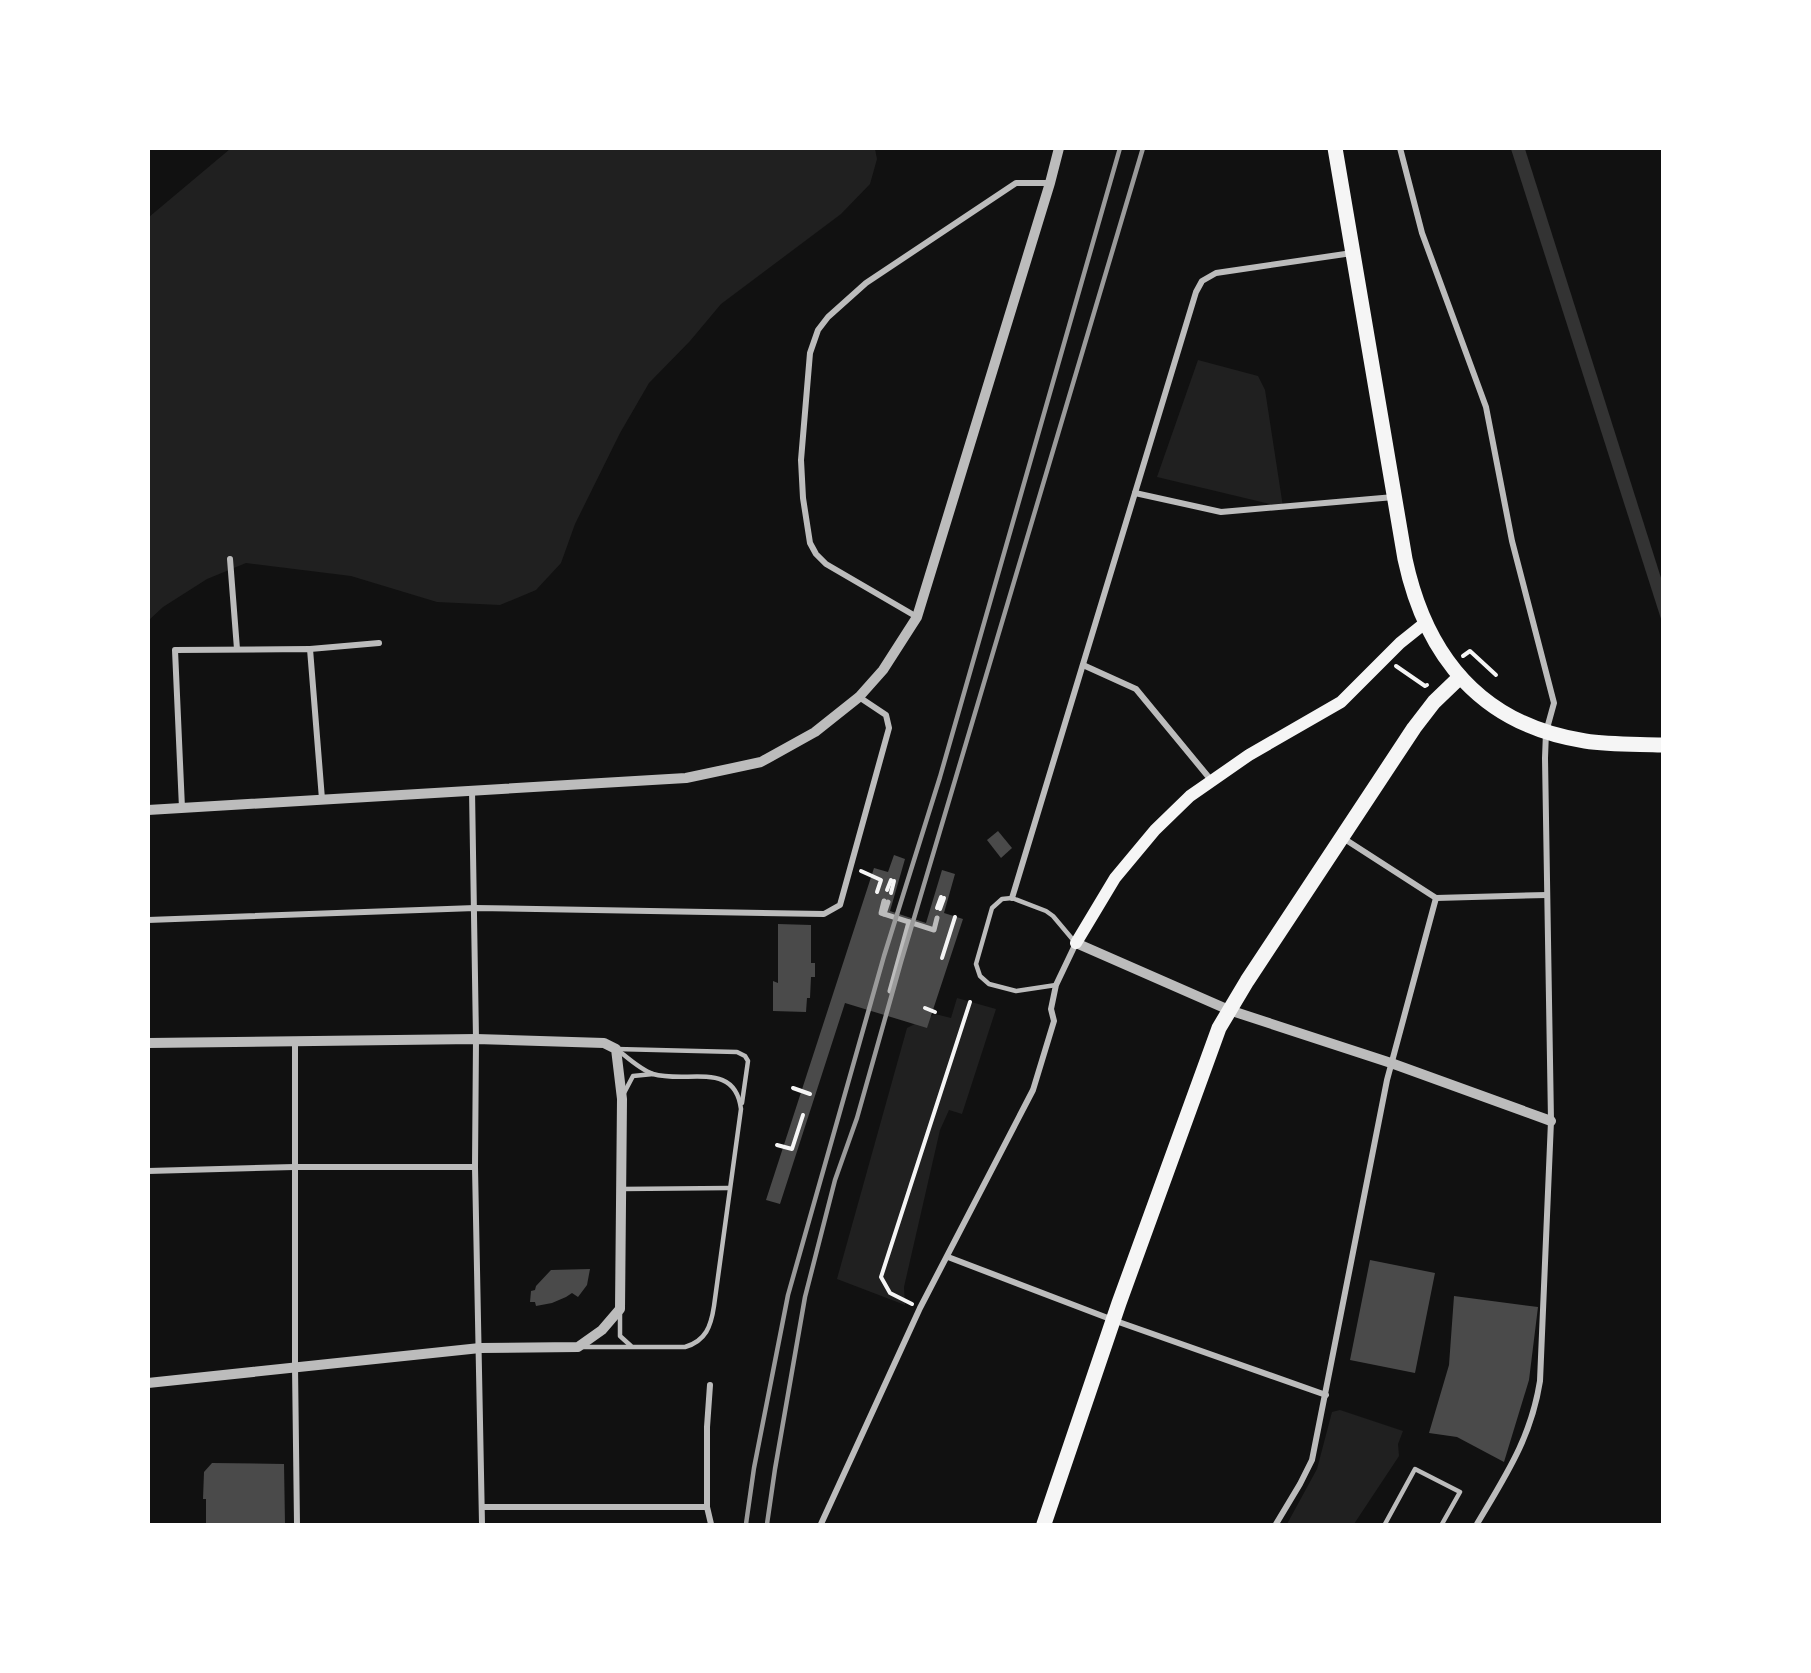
<svg xmlns="http://www.w3.org/2000/svg" width="1811" height="1673" viewBox="0 0 1811 1673" font-family="Lato,sans-serif">
  <style>
    .green { fill: #202020 }
    .water { fill: #333 }
    .building { fill: #4a4a4a }
    .lines { fill: none; stroke-linecap: round; stroke-linejoin: round }
    .path { stroke: #f5f5f5; stroke-width: 4 }
    .service { stroke: #bcbcbc; stroke-width: 4.5 }
    .pedestrian { stroke: #bcbcbc; stroke-width: 5 }
    .minor { stroke: #bcbcbc; stroke-width: 6 }
    .tertiary { stroke: #bcbcbc; stroke-width: 10 }
    .secondary { stroke: #f5f5f5; stroke-width: 12 }
    .primary { stroke: #f5f5f5; stroke-width: 15 }
    .trunk { stroke: #f5f5f5; stroke-width: 15 }
    .rail { stroke: #9a9a9a; stroke-width: 4.5 }
  </style>
  <rect width="100%" height="100%" fill="#111"/>
  <g class="green">
    <polygon points="230,149 875,149 877,159 870,184 841,214 721,304 690,341 649,383 620,433 575,524 561,563 536,590 500,605 437,602 351,576 246,563 207,579 163,607 149,620 149,217"/>
    <polygon points="1198,360 1258,376 1265,390 1283,507 1157,477"/>
    <polygon points="957,998 996,1009 962,1114 949,1110 940,1130 904,1287 905,1305 837,1279 907,1028 935,1014 951,1018"/>
    <polygon points="1340,1410 1403,1431 1398,1444 1399,1456 1354,1524 1287,1524 1317,1469 1332,1412"/>
  </g>
  <polygon class="water" points="1511,149 1525,149 1662,581 1662,622"/>
  <g class="building">
    <polygon points="998,831 1012,848 1001,858 987,840"/>
    <polygon points="894,855 905,859 890,911 926,923 942,870 955,874 944,913 963,919 927,1028 845,1003 780,1204 766,1200 874,868 888,872"/>
    <polygon points="778,924 811,925 811,963 815,963 815,977 811,977 810,998 807,998 806,1012 773,1011 773,981 778,983"/>
    <polygon points="1370,1260 1435,1273 1415,1373 1350,1360"/>
    <polygon points="590,1269 587,1285 578,1297 572,1293 566,1297 552,1303 536,1306 535,1302 530,1302 531,1291 535,1290 536,1286 551,1270"/>
    <polygon points="1454,1296 1538,1307 1529,1380 1504,1462 1457,1437 1429,1433 1449,1365"/>
    <polygon points="212,1463 284,1464 285,1524 206,1524 206,1499 203,1499 204,1472"/>
  </g>
  <g class="lines">
    <g class="path">
      <polyline points="1463,656 1470,651 1496,675"/>
      <polyline points="1396,666 1425,686 1427,685"/>
      <polyline points="861,871 881,880 877,892"/>
      <polyline points="887,890 891,880"/>
      <polyline points="891,893 894,881"/>
      <polyline points="937,908 941,897"/>
      <polyline points="940,909 944,898"/>
      <polyline points="942,958 955,917"/>
      <polyline points="925,1008 935,1012"/>
      <polyline points="793,1088 810,1094"/>
      <polyline points="777,1145 792,1149 803,1115"/>
      <polyline points="912,1304 890,1293 881,1277 970,1002"/>
    </g>
    <g class="service">
      <polyline points="1056,985 1016,991 989,984 980,976 976,964 992,908 1002,899 1012,898 1046,911 1053,916 1074,941"/>
      <polyline points="616,1049 737,1052 745,1056 748,1061 742,1103"/>
      <polyline points="624,1093 633,1076 653,1074"/>
      <polyline points="622,1189 729,1188"/>
      <polyline points="620,1311 620,1336 631,1346"/>
      <path d="M583,1347H685C706,1341 711,1326 714,1306L741,1109C735,1060 687,1084 653,1074C641,1070 629,1059 619,1051"/>
      <polyline points="1385,1524 1415,1469 1460,1492 1442,1524"/>
    </g>
    <g class="pedestrian">
      <polyline points="884,901 881,913 934,930 937,918"/>
      <polyline points="884,914 888,902"/>
      <polyline points="890,991 909,922"/>
    </g>
    <g class="minor">
      <path d="M1400,148L1422,233L1486,407L1512,541L1554,703L1546,732L1545,758L1551,1121L1540,1381C1531,1438 1506,1475 1477,1524"/>
      <polyline points="1135,493 1221,512 1394,497"/>
      <polyline points="230,559 237,649"/>
      <polyline points="917,617 826,564 816,554 810,543 803,498 801,460 810,353 818,330 828,317 866,283 1016,183 1050,183"/>
      <polyline points="310,649 379,643"/>
      <polyline points="1083,665 1136,689 1211,780"/>
      <polyline points="472,790 476,1039 475,1167 482,1524"/>
      <polyline points="182,808 175,650 310,649 322,799"/>
      <polyline points="1343,838 1436,898 1547,895"/>
      <polyline points="1012,898 1196,292 1202,281 1216,273 1352,253"/>
      <polyline points="148,920 475,908 824,914 840,905 889,728 886,715 859,697"/>
      <polyline points="295,1042 295,1367 297,1524"/>
      <polyline points="148,1171 294,1167 475,1167"/>
      <polyline points="948,1257 1113,1320 1326,1395"/>
      <polyline points="710,1385 707,1427 707,1507 711,1524"/>
      <polyline points="483,1507 707,1507"/>
      <polyline points="821,1524 920,1308 1033,1090 1054,1021 1051,1009 1056,985 1076,943"/>
      <polyline points="1276,1524 1300,1484 1312,1460 1387,1080 1436,898"/>
    </g>
    <g class="tertiary">
      <polyline points="148,810 686,778 761,762 815,732 859,697 883,670 917,617 1050,183 1059,148"/>
      <polyline points="1076,943 1229,1010 1391,1063 1551,1121"/>
      <polyline points="148,1043 476,1039 604,1043 616,1049 622,1099 620,1309 602,1330 578,1347 480,1348 148,1383"/>
    </g>
    <polyline class="secondary" points="1076,943 1115,878 1155,830 1190,796 1249,755 1341,702 1400,643 1425,623"/>
    <polyline class="primary" points="1044,1524 1119,1303 1219,1028 1247,981 1414,728 1434,702 1460,677"/>
    <path class="trunk" d="M1335,148L1405,559C1426,657 1482,725 1585,741C1610,745 1637,744 1662,745"/>
    <g class="rail">
      <polyline points="746,1524 754,1468 788,1295 884,956 940,777 1120,148"/>
      <polyline points="767,1524 775,1469 805,1297 835,1180 857,1118 901,962 1143,148"/>
    </g>
  </g>
  <rect width="1811" height="1673" fill="none" stroke="#ffffff" stroke-width="300"/>
</svg>
